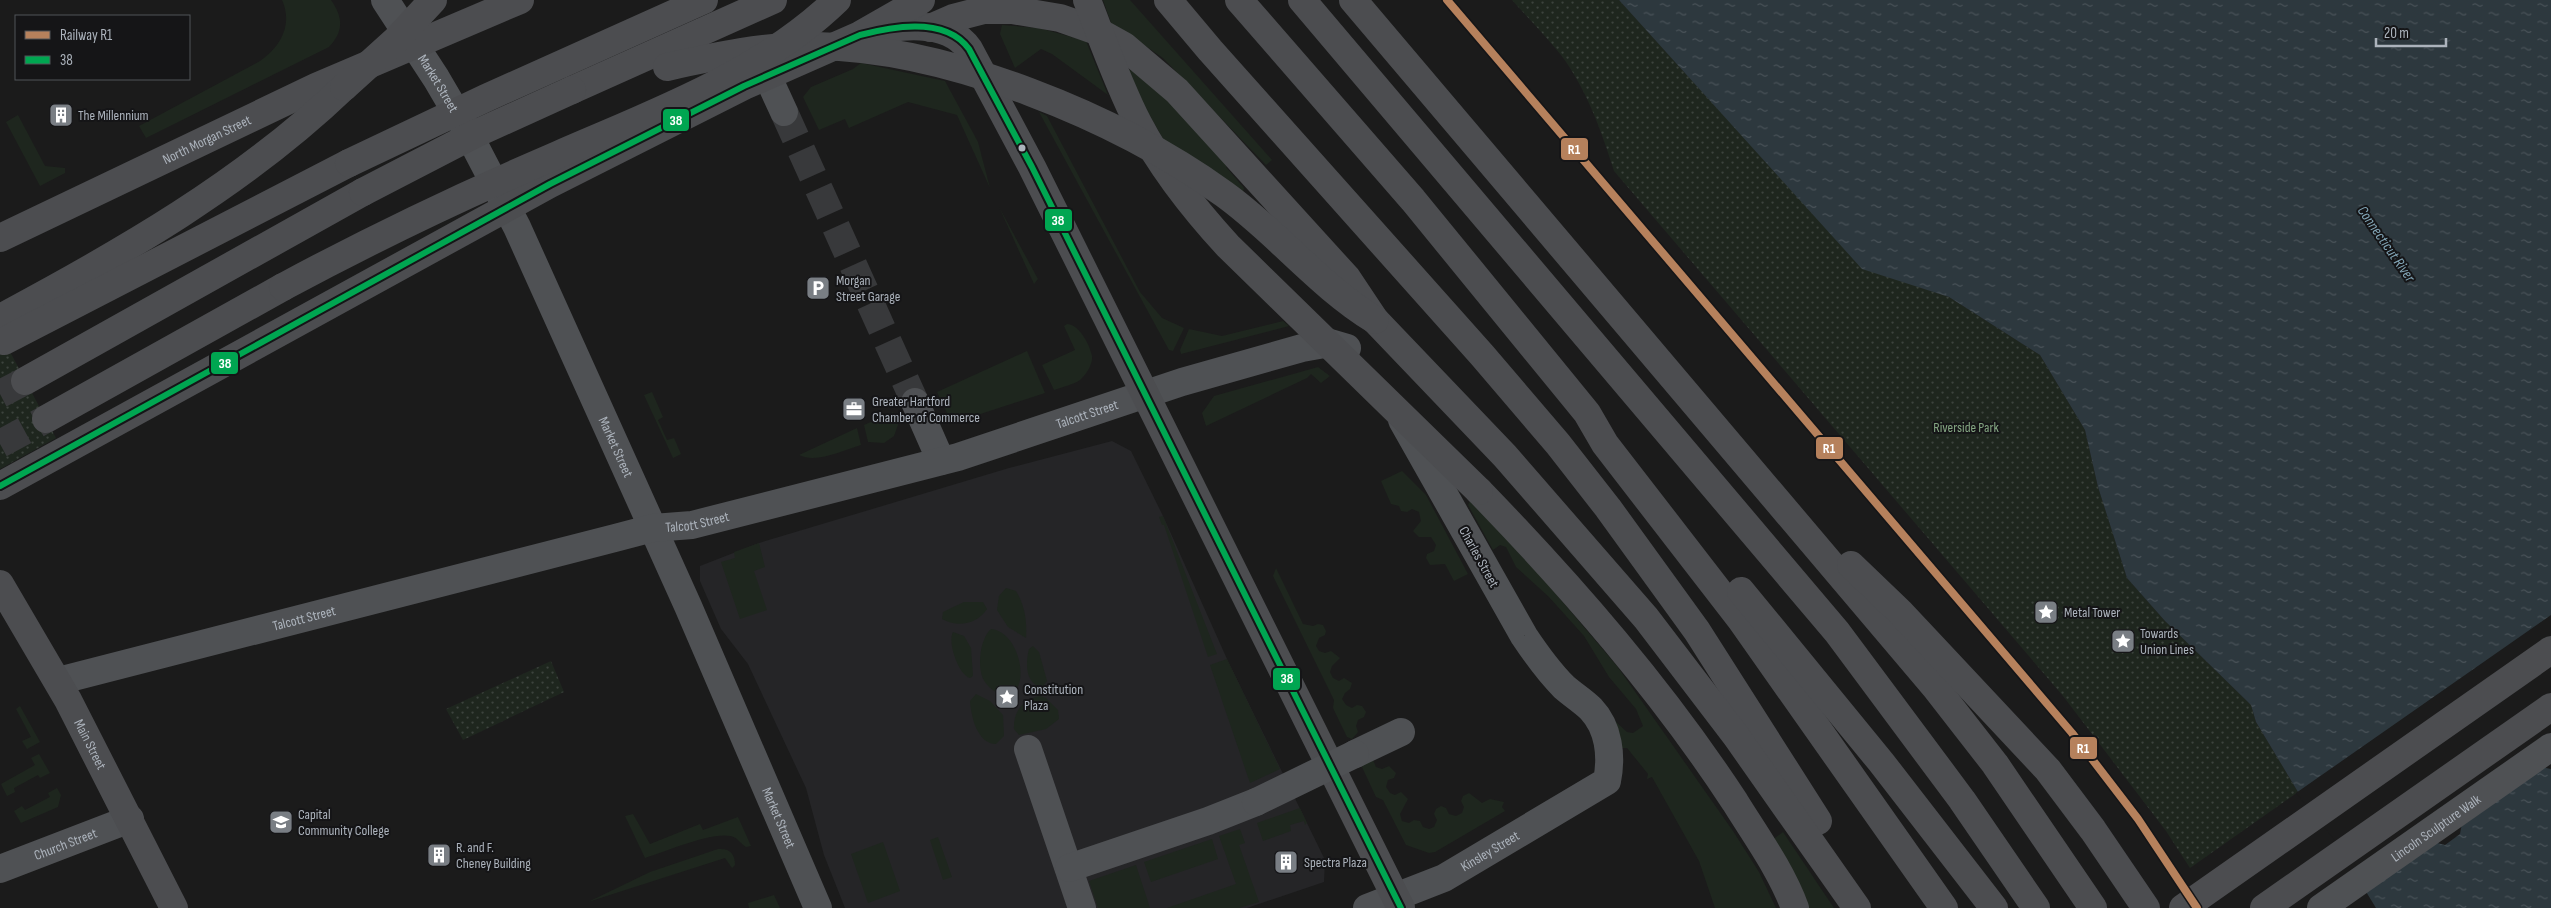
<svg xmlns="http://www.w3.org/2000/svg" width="2551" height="908" viewBox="0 0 2551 908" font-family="'Sofia Sans Condensed',sans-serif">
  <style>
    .built { fill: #252527 }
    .grass { fill: #1e261e }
    .park { fill: url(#park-dots) }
    .water { fill: url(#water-ripples) }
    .pier { fill: #1b1b1b }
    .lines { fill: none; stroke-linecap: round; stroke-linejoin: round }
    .minor-tunnel { stroke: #38393b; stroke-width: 28; stroke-dasharray: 28 14; stroke-linecap: butt }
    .highway-tunnel { stroke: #38393b; stroke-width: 28; stroke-dasharray: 28 14; stroke-linecap: butt }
    .minor { stroke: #4f5154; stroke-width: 28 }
    .major { stroke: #4c4d50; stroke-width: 28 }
    .highway { stroke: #4c4d50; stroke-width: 28 }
    .minor-bridge { stroke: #4f5154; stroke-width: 28 }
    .highway-bridge { stroke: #4c4d50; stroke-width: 28 }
    .bus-1-casing { stroke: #151517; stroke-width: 10 }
    .bus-1 { stroke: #00a651; stroke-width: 6 }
    .rail-1-casing { stroke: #151517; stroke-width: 11 }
    .rail-1 { stroke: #b6815c; stroke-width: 8 }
    .bus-dot { fill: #acb3bc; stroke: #151517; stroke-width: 2 }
    .labels { text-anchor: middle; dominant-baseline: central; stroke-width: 4; stroke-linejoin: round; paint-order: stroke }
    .street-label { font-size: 14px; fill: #acb3bc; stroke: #151517 }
    .poi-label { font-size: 14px; fill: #acb3bc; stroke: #151517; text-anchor: start }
    .park-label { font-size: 14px; fill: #85a783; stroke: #151517 }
    .water-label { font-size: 15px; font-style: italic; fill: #83a6b7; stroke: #151517 }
    .line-badge { stroke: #151517; stroke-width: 2 }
    .badge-label { font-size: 14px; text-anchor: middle; font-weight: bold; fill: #fff }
  </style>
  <defs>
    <pattern id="park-dots" width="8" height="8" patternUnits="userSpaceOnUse" patternTransform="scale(1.25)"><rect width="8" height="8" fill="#1e261e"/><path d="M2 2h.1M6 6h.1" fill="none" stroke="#3c433d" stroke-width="1.8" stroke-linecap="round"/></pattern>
    <pattern id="water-ripples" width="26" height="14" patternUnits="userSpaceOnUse" patternTransform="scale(1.25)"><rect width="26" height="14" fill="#2d383e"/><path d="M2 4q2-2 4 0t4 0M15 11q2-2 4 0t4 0" fill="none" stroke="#495258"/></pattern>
  </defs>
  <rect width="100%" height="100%" fill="#1b1b1b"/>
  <polygon class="built" points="1112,441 1131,451 1163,516 1227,659 1325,860 1324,882 1247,908 845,908 824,855 806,788 748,664 721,629 700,581 700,566 759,543 1009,468"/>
  <g class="grass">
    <path d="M282,0H331C343,17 344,31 329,47L146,138L139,126L260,61C281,47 293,24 282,0Z"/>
    <polygon points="1103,0 1130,0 1272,160 1266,165 1163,58 1125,32 1114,31"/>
    <polygon points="1002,25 1039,28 1086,41 1108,95 1052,54 1041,49 1015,68 1000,34"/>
    <polygon points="861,63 945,81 978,142 990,188 957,115 908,102 849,128 845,119 819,130 803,97 811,87 853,69"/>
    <polygon points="1128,69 1146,78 1229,164 1226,167 1244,188 1243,192 1166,144 1142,102"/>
    <polygon points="1039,112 1047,116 1140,292 1162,318 1184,328 1173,351 1169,350"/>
    <polygon points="18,115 45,166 65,168 65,173 40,186 6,122"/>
    <polygon points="999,207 1038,279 1034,284"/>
    <polygon points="1283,321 1289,326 1181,354 1180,350 1189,329 1222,336"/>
    <path d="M1067,324C1079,324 1090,345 1092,356C1093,364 1086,375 1080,380C1073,385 1062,387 1054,390L1042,365L1075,350L1064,326Z"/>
    <polygon points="1027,351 1045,393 962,420 955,420 948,415 937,392"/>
    <polygon points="1318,367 1330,376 1321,383 1311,374 1307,378 1206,426 1202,413 1214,396"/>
    <polygon points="652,392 663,417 658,420 667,440 674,438 681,454 673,458 644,395"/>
    <polygon points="893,412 898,425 894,436 884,443 868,442 864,425"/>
    <path d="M857,428L861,445C843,450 817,464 799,455Z"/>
    <polygon points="1402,471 1426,495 1468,574 1454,581 1445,564 1430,565 1426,558 1427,554 1434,551 1436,545 1431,537 1419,537 1413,531 1421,521 1419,512 1412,509 1407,512 1401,511 1399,506 1391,504 1381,481"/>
    <polygon points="1471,499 1527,560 1617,666 1733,831 1759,872 1776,908 1715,908 1699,861 1652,777 1647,779 1648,774 1627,748 1617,748 1614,720 1627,732 1633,733 1643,726 1636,709 1609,677 1584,636 1549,597 1516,567 1506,547 1500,545 1493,550 1468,505"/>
    <polygon points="1163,516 1217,654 1208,657 1164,525 1162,525 1159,517"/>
    <polygon points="759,543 765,567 754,571 767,610 740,619 721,562 735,558 734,552"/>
    <polygon points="1276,568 1303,624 1313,626 1318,624 1323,625 1326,631 1325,635 1319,638 1316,646 1319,651 1325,653 1331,651 1340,658 1332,666 1330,672 1333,678 1339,681 1344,678 1352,683 1350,689 1345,693 1342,699 1346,705 1352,708 1357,705 1362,706 1366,712 1364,717 1358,720 1356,726 1358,732 1352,739 1347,737 1333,708 1334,700 1273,576"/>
    <path d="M1006,588L1016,591C1025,606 1027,621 1026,638L1008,627L997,610L999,596Z"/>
    <path d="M964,602H983L987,609C977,624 958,628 942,619L943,612Z"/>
    <path d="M991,629C1018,631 1032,685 1009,696C1000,695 990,690 985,682C976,670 980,638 991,629Z"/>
    <path d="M953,632L964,636L971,648L973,676L970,678C959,676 947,642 953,632Z"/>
    <path d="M1033,646L1039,652L1047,681L1043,686L1036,685C1025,678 1026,661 1029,649Z"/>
    <polygon points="1227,659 1280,769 1250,783 1210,665"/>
    <path d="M976,694L990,701L1003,715L1004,736L996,744C977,744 971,716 970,701Z"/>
    <path d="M1040,696L1046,698L1058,710L1059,719L1046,729L1019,735L1014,729C1013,712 1023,699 1040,696Z"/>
    <polygon points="20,706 40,742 27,749 22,741 31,737 16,709"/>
    <polygon points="39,754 50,773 40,778 38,775 14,788 15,792 7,796 1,784 35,765 31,758"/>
    <polygon points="1373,760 1376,767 1382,769 1389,766 1396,773 1394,778 1388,780 1386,787 1390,793 1395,795 1401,792 1408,799 1400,814 1402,821 1409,823 1414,820 1420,821 1423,827 1429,829 1434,827 1437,820 1434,814 1436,809 1441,806 1446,808 1449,814 1456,816 1462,813 1464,807 1461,801 1463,796 1469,793 1482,803 1490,799 1504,802 1502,807 1505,811 1435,852 1429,853 1406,845 1383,800 1376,797 1362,767 1364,762"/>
    <polygon points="57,788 61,795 58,807 21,823 14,811 22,806 25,810 50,797 48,793"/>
    <polygon points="1300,808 1307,823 1305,825 1304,821 1290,825 1291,831 1263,841 1257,823"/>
    <path d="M633,814L650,844L700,824L703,830L738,817L751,846L746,847C740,843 737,837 730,836C711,832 664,852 645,858L625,816Z"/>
    <polygon points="1240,829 1245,843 1239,845 1259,902 1239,908 1167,908 1236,884 1219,836"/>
    <polygon points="1783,832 1834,908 1807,908 1772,840"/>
    <polygon points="938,837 952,877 943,880 930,840"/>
    <polygon points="1212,839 1218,859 1151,882 1144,862"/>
    <polygon points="883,842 900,891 868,903 851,854"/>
    <path d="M718,849C730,848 735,854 735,865L732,868L725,858L588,902L650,872Z"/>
    <polygon points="1136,865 1150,908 1098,908 1089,881"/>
    <polygon points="774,895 780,908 749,908 748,903"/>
  </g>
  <g class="park">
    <path d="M1512,0H1619L1862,268L1949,297L2040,355L2085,430L2098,487L2127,578L2165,621L2251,705L2256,722L2298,792L2190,868L2166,831L2063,696L1614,171C1601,130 1587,90 1561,55C1546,36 1528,18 1512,0Z"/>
    <polygon points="0,333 56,438 0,469"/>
    <polygon points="551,661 564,692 463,740 446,709"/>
  </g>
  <polygon class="water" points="1619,0 2551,0 2551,908 2376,908 2365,890 2373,884 2298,792 2256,722 2251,705 2165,621 2127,578 2098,487 2085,430 2040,355 1949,297 1862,269"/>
  <polygon class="pier" points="2551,615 2551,769 2541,767 2462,823 2460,834 2445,845 2434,842 2370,883 2296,793"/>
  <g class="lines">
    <polyline class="minor-tunnel" points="784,112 915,402"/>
    <g class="highway-tunnel">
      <polyline points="0,394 25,381"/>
      <polyline points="0,444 46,419"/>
    </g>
    <g class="minor">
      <path id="s1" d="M385,0L436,78L467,131L517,227L688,606L818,908"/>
      <polyline points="767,75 784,112"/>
      <polyline points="915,402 941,461"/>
      <path id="s2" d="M58,681L615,538L653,528L692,525L958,457L1182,382L1302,348L1330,343L1347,348"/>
      <polyline points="1028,749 1082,908"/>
      <polyline points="1355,754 1401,732"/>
      <polyline points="1069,868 1208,821 1256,802"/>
      <path id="s3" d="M0,869L130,819"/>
      <path id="s4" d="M1367,908L1444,878L1607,781C1612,756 1609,728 1591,709C1583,701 1573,695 1564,687C1549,672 1536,654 1524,636L1402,420"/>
      <path id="s5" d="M2321,908L2551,747"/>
    </g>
    <g class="major">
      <path d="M864,34C896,25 947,18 969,49L1032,167L1401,908"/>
      <path id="s6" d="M0,584L68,700L174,908"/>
    </g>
    <g class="highway">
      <polyline points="1168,0 1210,50 1482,355 1558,444 1608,508 1697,631 1818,821"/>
      <polyline points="1239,0 1413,200 1587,413 1605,444 1741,620 1944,908"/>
      <polyline points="1302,0 1837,632 1962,800 2036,908"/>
      <polyline points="1353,0 1935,687 1995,764 2093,908"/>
      <polyline points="930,28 953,18 984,10 1012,10 1060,18 1097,31 1124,46 1177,91 1347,278 1375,320 1505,456 1646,618 1736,736 1857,908"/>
      <polyline points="572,90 773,0"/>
      <path id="s7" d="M0,238L316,87L520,0"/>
      <path d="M0,318C122,253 244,183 344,87"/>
      <polyline points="4,341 349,163"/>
      <polyline points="25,381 363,192"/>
      <polyline points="46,419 283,287"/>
      <polyline points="0,486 550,184 744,86 860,35 921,0"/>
      <path d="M1479,491C1573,588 1661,689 1735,802C1756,836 1781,870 1795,908"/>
      <polyline points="1851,565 1900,612 2048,770 2093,830 2146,908"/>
      <polyline points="1741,591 1881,762 1994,908"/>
      <polyline points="2183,908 2551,650"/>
      <polyline points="2264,908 2551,707"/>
    </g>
    <polyline class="minor-bridge" points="1256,802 1355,754"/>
    <g class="highway-bridge">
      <path d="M1087,0C1103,41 1118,84 1138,123C1162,169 1193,208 1228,246L1479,491"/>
      <path d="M667,67C716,56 765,45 816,46C948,48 1117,117 1224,194C1277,232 1319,286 1375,320"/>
      <polyline points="344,87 396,40 433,0"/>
      <polyline points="349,163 486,98 704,0"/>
      <polyline points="363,192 475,134 572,90"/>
      <path d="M283,287C372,239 462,196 555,156C653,113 758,76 837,0"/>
    </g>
    <g class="bus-1-casing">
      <path id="bus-1" d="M0,486L550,184L744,86L860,35C893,26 946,17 969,49L1032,167L1401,908"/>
    </g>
    <use href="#bus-1" class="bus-1"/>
    <g class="rail-1-casing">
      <polyline id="rail-1" points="1447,0 2072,733 2138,819 2197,908"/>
    </g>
    <use href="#rail-1" class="rail-1"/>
  </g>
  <defs>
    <g id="building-square" transform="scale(1.25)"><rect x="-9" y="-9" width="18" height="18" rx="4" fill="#797e84" stroke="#151517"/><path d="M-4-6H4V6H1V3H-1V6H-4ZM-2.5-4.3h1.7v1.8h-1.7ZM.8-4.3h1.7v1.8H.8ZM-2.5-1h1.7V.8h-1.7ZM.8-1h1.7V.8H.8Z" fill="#fff"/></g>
    <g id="parking-square" transform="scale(1.25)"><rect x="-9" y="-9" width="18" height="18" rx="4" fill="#797e84" stroke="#151517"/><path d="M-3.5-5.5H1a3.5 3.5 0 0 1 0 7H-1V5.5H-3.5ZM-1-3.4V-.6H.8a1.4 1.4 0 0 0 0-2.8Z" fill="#fff"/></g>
    <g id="office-square" transform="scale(1.25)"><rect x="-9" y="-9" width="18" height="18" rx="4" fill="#797e84" stroke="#151517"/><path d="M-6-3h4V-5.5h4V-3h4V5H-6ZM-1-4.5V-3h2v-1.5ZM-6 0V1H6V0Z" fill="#fff"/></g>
    <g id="sight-square" transform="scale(1.25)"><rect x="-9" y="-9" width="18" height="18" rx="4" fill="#797e84" stroke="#151517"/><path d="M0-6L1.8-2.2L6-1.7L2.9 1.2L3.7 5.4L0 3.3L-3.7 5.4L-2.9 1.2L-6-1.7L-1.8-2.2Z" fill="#fff"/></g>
    <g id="university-square" transform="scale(1.25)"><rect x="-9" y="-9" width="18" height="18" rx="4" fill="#797e84" stroke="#151517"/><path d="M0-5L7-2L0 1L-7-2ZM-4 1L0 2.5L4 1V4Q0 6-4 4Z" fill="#fff"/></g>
  </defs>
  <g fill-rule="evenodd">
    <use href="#building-square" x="61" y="115"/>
    <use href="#parking-square" x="818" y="288"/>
    <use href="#office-square" x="854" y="409"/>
    <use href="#sight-square" x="2046" y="612"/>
    <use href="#sight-square" x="2123" y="641"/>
    <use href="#sight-square" x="1007" y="697"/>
    <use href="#university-square" x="281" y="822"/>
    <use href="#building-square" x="439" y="855"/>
    <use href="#building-square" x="1286" y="862"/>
  </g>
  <circle class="bus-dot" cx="1022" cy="148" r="4.5"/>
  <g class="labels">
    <g class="street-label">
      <text stroke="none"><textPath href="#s1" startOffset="99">Market Street</textPath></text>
      <text stroke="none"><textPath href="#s7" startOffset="229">North Morgan Street</textPath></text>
      <text stroke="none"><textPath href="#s2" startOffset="1064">Talcott Street</textPath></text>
      <text stroke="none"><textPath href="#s1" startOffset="504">Market Street</textPath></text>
      <text stroke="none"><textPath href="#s2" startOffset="659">Talcott Street</textPath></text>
      <text transform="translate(1479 557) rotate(61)">Charles Street</text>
      <text stroke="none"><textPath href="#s2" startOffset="254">Talcott Street</textPath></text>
      <text stroke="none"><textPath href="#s6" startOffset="184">Main Street</textPath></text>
      <text stroke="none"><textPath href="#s1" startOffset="909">Market Street</textPath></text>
      <text stroke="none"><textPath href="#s5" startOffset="140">Lincoln Sculpture Walk</textPath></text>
      <text stroke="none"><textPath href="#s3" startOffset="70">Church Street</textPath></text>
      <text stroke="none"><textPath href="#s4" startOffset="136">Kinsley Street</textPath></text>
    </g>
    <g class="poi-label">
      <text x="78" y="115">The Millennium</text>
      <text x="836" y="280">Morgan<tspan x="836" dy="16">Street Garage</tspan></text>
      <text x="872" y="401">Greater Hartford<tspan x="872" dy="16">Chamber of Commerce</tspan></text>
      <text x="2064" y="612">Metal Tower</text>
      <text x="2140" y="633">Towards<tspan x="2140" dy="16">Union Lines</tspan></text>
      <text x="1024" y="689">Constitution<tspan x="1024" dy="16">Plaza</tspan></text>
      <text x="298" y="814">Capital<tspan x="298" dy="16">Community College</tspan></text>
      <text x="456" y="847">R. and F.<tspan x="456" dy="16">Cheney Building</tspan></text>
      <text x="1304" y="862">Spectra Plaza</text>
    </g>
    <g class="park-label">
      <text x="1966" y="427">Riverside Park</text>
    </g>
    <g class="water-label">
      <text transform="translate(2386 244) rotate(55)">Connecticut River</text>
    </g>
  </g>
  <g class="line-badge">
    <rect x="662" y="108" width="28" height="24" rx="5" fill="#00a651"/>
    <rect x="1560" y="137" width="29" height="24" rx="5" fill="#b6815c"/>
    <rect x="1044" y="208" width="29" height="24" rx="5" fill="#00a651"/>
    <rect x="210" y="351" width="29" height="24" rx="5" fill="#00a651"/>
    <rect x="1815" y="436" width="29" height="24" rx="5" fill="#b6815c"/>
    <rect x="1272" y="667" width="29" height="24" rx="5" fill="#00a651"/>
    <rect x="2069" y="736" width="29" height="24" rx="5" fill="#b6815c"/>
  </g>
  <g class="badge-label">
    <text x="676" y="125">38</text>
    <text x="1574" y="154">R1</text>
    <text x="1058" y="225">38</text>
    <text x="225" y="368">38</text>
    <text x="1829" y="453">R1</text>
    <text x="1287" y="683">38</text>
    <text x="2083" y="753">R1</text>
  </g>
  <rect x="15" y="15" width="175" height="65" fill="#151517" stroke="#515459"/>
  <rect x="25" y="31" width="25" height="8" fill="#b6815c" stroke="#515459"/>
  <text x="60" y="40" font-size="15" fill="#acb3bc">Railway R1</text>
  <rect x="25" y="56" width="25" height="8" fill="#00a651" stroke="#515459"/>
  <text x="60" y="65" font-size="15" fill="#acb3bc">38</text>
  <path d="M2376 38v8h70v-8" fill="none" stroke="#acb3bc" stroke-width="2.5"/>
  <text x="2384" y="38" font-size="15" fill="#acb3bc" stroke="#151517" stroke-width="4" paint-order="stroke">20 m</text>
</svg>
